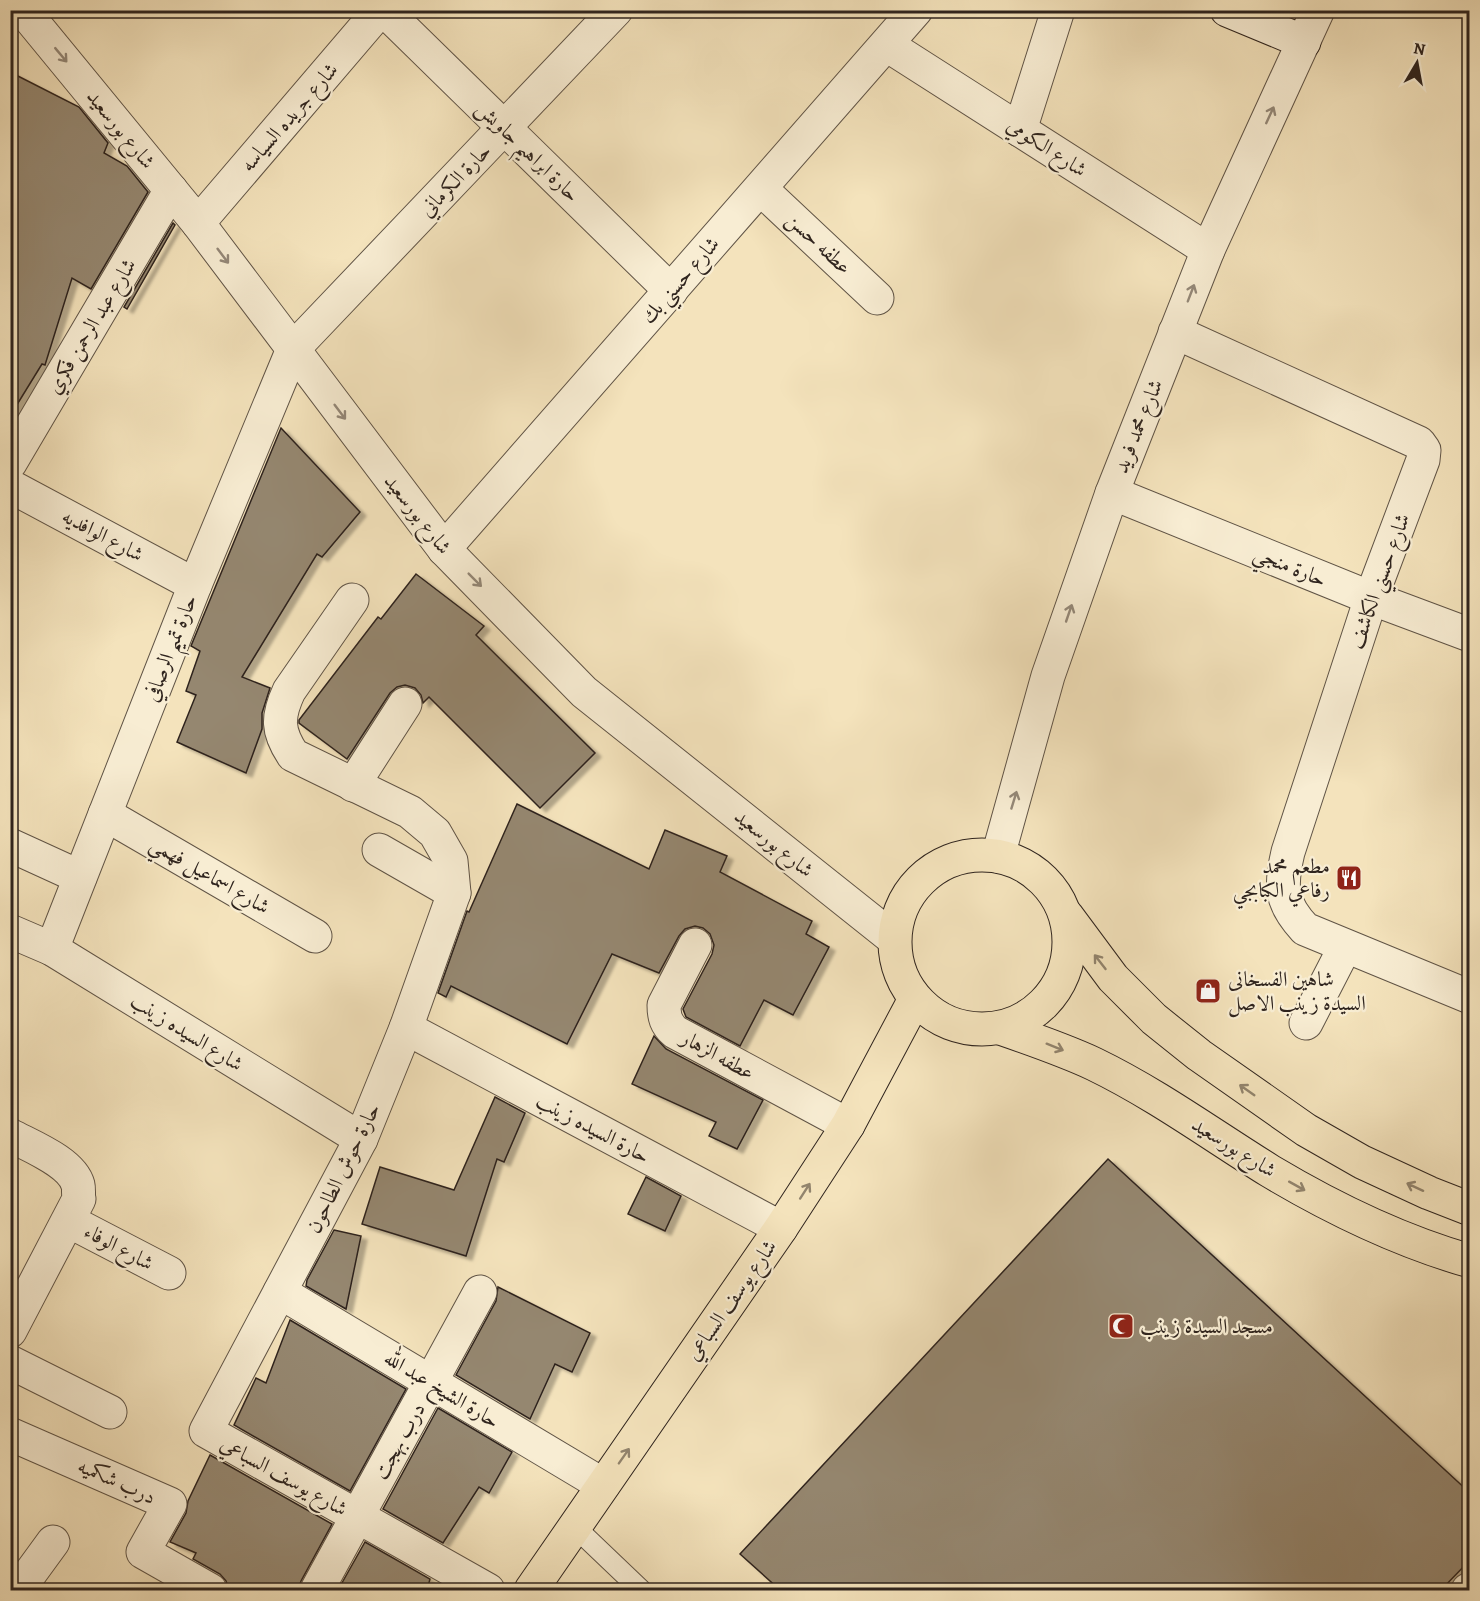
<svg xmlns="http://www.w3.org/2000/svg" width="1480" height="1601" viewBox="0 0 1480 1601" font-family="Alegreya,Amiri,serif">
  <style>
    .building { fill: #958770; stroke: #2f241e; stroke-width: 1.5; filter: url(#shadow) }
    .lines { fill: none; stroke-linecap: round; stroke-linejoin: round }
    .service-casing { stroke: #605446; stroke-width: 22 }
    .minor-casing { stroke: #605446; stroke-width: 35 }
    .tertiary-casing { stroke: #605446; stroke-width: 35 }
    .secondary-casing { stroke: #2f241e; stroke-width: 35 }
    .primary-casing { stroke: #2f241e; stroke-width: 35 }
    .service { stroke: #f8edd3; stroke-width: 20 }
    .minor { stroke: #f8edd3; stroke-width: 33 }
    .tertiary { stroke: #f8edd3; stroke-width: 33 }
    .secondary { stroke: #f8edd3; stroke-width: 33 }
    .primary { stroke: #f4e3bc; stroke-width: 33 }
    .oneway { stroke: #948878 }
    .oneway2 { stroke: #92846d }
    .labels { text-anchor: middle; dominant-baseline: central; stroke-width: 4.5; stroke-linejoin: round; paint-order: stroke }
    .street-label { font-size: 21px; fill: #2f241e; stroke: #f8edd3 }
    .poi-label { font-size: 21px; fill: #2f241e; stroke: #f8edd3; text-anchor: start }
  </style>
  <defs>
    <filter id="shadow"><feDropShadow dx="6" dy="4" stdDeviation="1.5" flood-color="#0004"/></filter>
  </defs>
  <rect width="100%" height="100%" fill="#f4e3bc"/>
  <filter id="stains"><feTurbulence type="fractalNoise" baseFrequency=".00333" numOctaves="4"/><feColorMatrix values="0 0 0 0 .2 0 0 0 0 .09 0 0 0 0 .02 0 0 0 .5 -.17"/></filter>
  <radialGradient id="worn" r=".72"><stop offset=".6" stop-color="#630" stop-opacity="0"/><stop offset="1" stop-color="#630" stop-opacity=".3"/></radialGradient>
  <g class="building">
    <polygon points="10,72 79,107 108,143 104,153 127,166 148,192 91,289 72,278 45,365 42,364 10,416"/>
    <polygon points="173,223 175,225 127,309 124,307"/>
    <polygon points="281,428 360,512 322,557 317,554 242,677 270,688 262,713 262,729 246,773 177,742 196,695 186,691 200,651 191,646"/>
    <polygon points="416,574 484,626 476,635 595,753 540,808 429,697 423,703 421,695 415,688 405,685 397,687 390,693 347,759 299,723 299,720 378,617 381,619"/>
    <polygon points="517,804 649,869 665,830 727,856 720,872 812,921 806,934 829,947 793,1015 764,1000 740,1046 686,1017 683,1009 712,954 714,945 710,934 703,928 695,926 685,929 679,936 659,973 612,954 567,1044 451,986 446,997 438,993 467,911 469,912"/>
    <polygon points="654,1036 666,1049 763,1100 737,1149 709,1136 716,1122 632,1084"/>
    <polygon points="495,1097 525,1113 504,1162 497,1159 466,1256 362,1224 380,1167 454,1190"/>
    <polygon points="1108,1159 1470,1493 1470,1560 1441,1590 780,1590 740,1554"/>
    <polygon points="646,1177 681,1196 665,1231 628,1214"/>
    <polygon points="334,1230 361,1236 346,1309 306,1286 307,1280"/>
    <polygon points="498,1287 590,1333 572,1372 555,1364 530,1419 456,1375 496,1301"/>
    <polygon points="290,1320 406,1389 350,1491 234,1425 256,1378 266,1383"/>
    <polygon points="438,1408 512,1452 489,1493 479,1487 443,1543 383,1509"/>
    <polygon points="210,1455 332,1524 301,1581 298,1590 229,1590 226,1581 220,1574 193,1559 196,1553 170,1542 186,1513 188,1501"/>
    <polygon points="365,1542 430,1579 427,1590 338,1590"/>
  </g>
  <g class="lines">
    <g class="service-casing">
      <polyline id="service" points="575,1527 641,1590"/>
    </g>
    <g class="minor-casing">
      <g id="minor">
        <polyline points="384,10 671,291"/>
        <polyline points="887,45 1208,250"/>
        <polyline points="1020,130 1058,10"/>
        <polyline points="761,189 877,298"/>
        <polyline points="198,223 380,10"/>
        <path d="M1175,332L1419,443L1424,450L1423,460L1371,598L1288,852C1280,886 1280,902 1305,929L1470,997"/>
        <polyline points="10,463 171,190"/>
        <polyline points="10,486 195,585"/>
        <polyline points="1112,493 1371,598 1470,635"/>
        <polyline points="444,549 916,10"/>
        <path d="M352,600L289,691C277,717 277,731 293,755L410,812L435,833L451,861L454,893L406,1028L361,1139L206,1431L488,1590"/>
        <polyline points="353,785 405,704"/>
        <polyline points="105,814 315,936"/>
        <polyline points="10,845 80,877"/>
        <polyline points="379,850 454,893"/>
        <polyline points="10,931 52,949 361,1139"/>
        <path d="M695,945L664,1005C664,1017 666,1024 675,1032L848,1125"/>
        <polyline points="52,949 195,585 293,349 616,10"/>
        <polyline points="1306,1023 1345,947"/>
        <polyline points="406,1028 781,1228"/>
        <path d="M10,1135C30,1146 72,1162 78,1185C79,1189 78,1195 79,1199L10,1331"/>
        <polyline points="69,1221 169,1273"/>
        <polyline points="280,1292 603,1485"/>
        <polyline points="10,1362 110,1412"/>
        <polyline points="10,1434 170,1504 143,1552 210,1590"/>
        <polyline points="18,1590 53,1542"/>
        <polyline points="317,1590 480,1292"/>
        <polyline points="1468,1590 1470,1589"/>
      </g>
    </g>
    <g class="tertiary-casing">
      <g id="tertiary">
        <polyline points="23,10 198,223 444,549 584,692 894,939"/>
        <polyline points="998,856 1048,676 1112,493 1208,250 1318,10"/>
      </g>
    </g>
    <g class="secondary-casing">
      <polyline id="secondary" points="1227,10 1304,42"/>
    </g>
    <g class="primary-casing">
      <g id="primary">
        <circle cx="982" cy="942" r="87"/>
        <polyline points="1067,916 1113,978 1154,1019 1199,1055 1306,1130 1362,1162 1429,1193 1470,1209"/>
        <path d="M1000,1028C1032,1039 1064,1050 1094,1064C1156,1094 1212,1135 1270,1171C1332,1208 1400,1241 1470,1261"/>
        <polyline points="531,1590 781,1228 848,1125 915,999"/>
      </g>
    </g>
    <use href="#service" class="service"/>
    <use href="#minor" class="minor"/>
    <use href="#tertiary" class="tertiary"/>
    <use href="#secondary" class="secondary"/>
    <use href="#primary" class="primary"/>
  </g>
  <defs><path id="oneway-shaft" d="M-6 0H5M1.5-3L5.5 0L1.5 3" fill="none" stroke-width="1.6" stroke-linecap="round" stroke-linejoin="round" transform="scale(1.5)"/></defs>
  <g class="oneway">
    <use href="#oneway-shaft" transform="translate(61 55) rotate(50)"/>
    <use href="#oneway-shaft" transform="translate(1270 115) rotate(-65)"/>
    <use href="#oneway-shaft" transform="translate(223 256) rotate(53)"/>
    <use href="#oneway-shaft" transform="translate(1191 293) rotate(-69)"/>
    <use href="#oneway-shaft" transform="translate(340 412) rotate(53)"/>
    <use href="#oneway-shaft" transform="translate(475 580) rotate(45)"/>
    <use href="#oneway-shaft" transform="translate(1069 613) rotate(-71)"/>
    <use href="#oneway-shaft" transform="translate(1014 800) rotate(-73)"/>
  </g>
  <g class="oneway2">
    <use href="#oneway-shaft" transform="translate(1100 962) rotate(-128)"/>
    <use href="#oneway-shaft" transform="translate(1055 1047) rotate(22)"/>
    <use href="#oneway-shaft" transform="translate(1247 1090) rotate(-145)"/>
    <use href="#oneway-shaft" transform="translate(1297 1186) rotate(29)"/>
    <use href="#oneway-shaft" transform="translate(1415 1187) rotate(-155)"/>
    <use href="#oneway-shaft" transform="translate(805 1191) rotate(-57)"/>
    <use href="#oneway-shaft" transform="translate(624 1456) rotate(-55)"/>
  </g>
  <defs>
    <g id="restaurant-square" transform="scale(1.35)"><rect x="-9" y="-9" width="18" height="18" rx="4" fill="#8f2418" stroke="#f8edd3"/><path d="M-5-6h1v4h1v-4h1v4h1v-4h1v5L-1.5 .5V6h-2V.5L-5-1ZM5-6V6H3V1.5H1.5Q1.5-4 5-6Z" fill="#fff"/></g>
    <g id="shop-square" transform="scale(1.35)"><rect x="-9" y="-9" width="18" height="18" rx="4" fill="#8f2418" stroke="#f8edd3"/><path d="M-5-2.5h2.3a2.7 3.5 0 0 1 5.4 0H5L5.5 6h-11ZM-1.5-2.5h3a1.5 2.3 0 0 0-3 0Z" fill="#fff"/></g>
    <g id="mosque-square" transform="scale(1.35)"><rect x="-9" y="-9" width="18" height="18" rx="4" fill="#8f2418" stroke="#f8edd3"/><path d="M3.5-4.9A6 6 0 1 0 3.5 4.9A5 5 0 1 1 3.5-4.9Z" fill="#fff"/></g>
  </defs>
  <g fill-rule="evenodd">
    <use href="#restaurant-square" x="1349" y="878"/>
    <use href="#shop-square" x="1208" y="991"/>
    <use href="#mosque-square" x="1121" y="1326"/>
  </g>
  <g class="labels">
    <g class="street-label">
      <text transform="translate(289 117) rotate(-49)">شارع جريده السياسه</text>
      <text transform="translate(121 129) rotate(51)">شارع بورسعيد</text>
      <text transform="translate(1047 147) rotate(33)">شارع الكومي</text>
      <text transform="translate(528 151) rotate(44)">حارة ابراهيم جاويش</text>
      <text transform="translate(455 180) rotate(-46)">حارة الكرماني</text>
      <text transform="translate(819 243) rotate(43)">عطفه حسن</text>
      <text transform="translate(680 280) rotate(-49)">شارع حسني بك</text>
      <text transform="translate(91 326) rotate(-59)">شارع عبد الرحمن فكري</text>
      <text transform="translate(1138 426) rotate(-68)">شارع محمد فريد</text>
      <text transform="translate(418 514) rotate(52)">شارع بورسعيد</text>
      <text transform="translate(103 535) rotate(28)">شارع الوافديه</text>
      <text transform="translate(1290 566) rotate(22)">حارة منجي</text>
      <text transform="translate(1379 581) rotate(-70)">شارع حسني الكاشف</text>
      <text transform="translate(170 648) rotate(-69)">حارة تميم الرصافي</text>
      <text transform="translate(774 843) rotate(39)">شارع بورسعيد</text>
      <text transform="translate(210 875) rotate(30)">شارع اسماعيل فهمي</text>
      <text transform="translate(187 1032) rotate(32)">شارع السيده زينب</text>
      <text transform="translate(718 1055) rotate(29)">عطفه الزهار</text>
      <text transform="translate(593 1128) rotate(28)">حارة السيده زينب</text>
      <text transform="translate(1234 1147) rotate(32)">شارع بورسعيد</text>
      <text transform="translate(343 1168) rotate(-64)">حارة حوش الطاحون</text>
      <text transform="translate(119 1247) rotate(28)">شارع الوفاء</text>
      <text transform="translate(731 1300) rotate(-55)">شارع يوسف السباعي</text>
      <text transform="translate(442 1389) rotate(31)">حارة الشيخ عبد الله</text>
      <text transform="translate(399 1441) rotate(-61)">درب بهجت</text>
      <text transform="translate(284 1476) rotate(29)">شارع يوسف السباعي</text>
      <text transform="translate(117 1481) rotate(24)">درب شكميه</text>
    </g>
    <g class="poi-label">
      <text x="1330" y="866" text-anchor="end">مطعم محمد<tspan x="1330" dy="24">رفاعي الكبابجي</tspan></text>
      <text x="1228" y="979">شاهين الفسخانى<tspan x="1228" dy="24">السيدة زينب الاصل</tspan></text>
      <text x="1140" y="1326">مسجد السيدة زينب</text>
    </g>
  </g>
  <rect width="1480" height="1601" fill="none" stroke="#f4e3bc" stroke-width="36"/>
  <rect x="12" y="12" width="1456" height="1577" fill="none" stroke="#2f241e" stroke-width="3"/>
  <rect x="18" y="18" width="1444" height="1565" fill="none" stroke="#2f241e" stroke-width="1.5"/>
  <g transform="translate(1417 63) rotate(10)" stroke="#f8edd3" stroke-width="4.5" paint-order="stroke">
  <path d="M0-4.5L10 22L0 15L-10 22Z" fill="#2f241e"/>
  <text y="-9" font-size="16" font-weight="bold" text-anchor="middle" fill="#2f241e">N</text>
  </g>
  <rect width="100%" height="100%" filter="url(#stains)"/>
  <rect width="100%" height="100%" fill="url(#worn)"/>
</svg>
